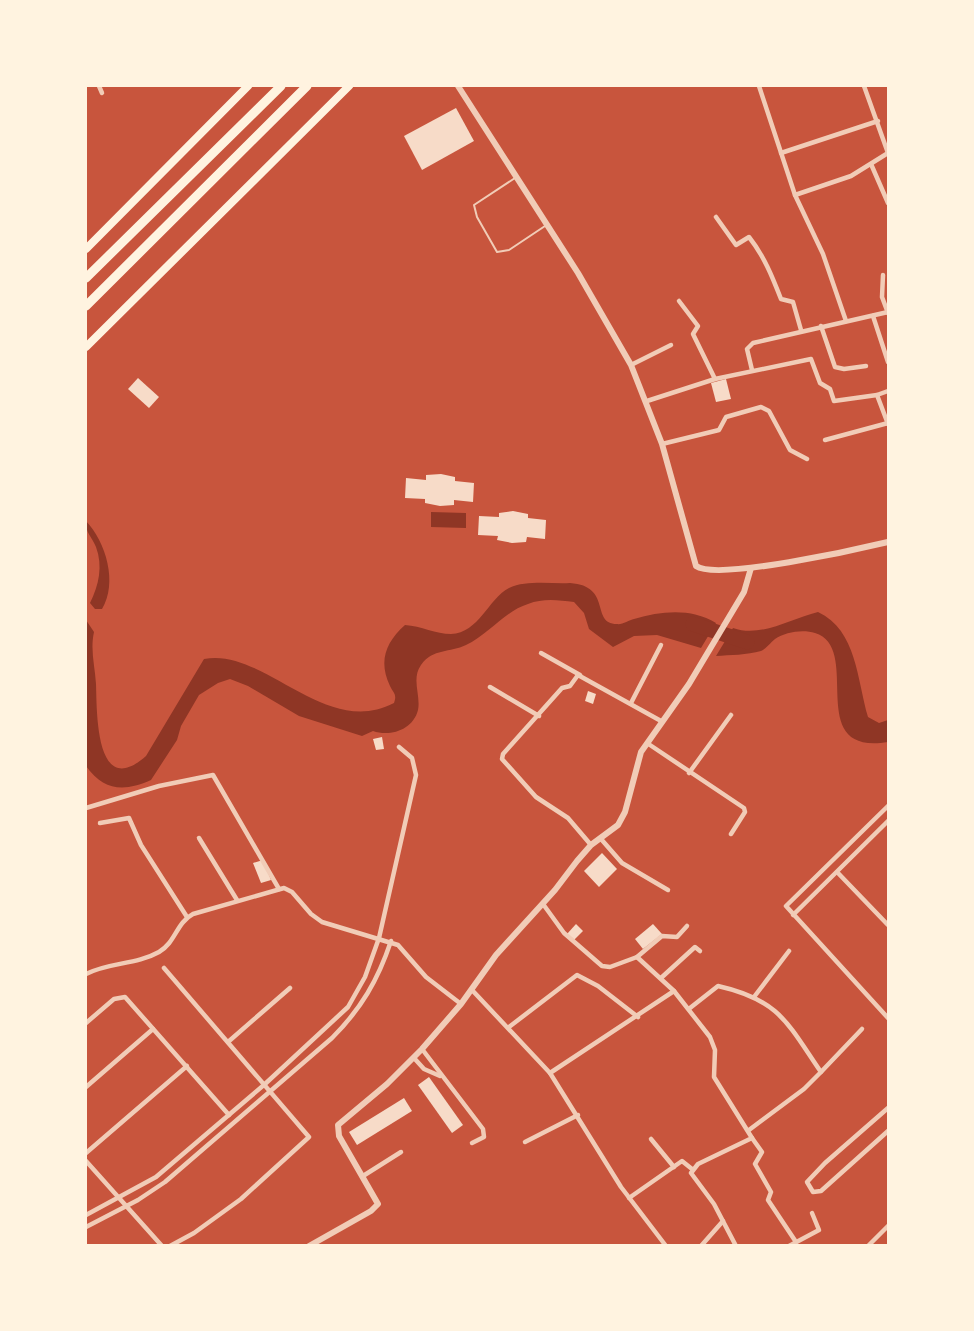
<svg xmlns="http://www.w3.org/2000/svg" width="974" height="1331" viewBox="0 0 974 1331" font-family="Karla,sans-serif">
  <style>
    .water { fill: #8f3625 }
    .lines { fill: none; stroke-linecap: round; stroke-linejoin: round }
    .river { stroke: #8f3625; stroke-width: 15 }
    .building { fill: #f7dbc8 }
    .service { stroke: #f1ccb7; stroke-width: 2 }
    .minor { stroke: #f1ccb7; stroke-width: 4.5 }
    .tertiary { stroke: #f1ccb7; stroke-width: 6 }
    .primary { stroke: #fff3e0; stroke-width: 8 }
    .motorway { stroke: #fff3e0; stroke-width: 9 }
  </style>
  <rect width="100%" height="100%" fill="#c8553d"/>
  <g class="water">
    <polygon points="431,512 466,513 466,528 431,527"/>
    <path d="M86,521C106,542 118,583 102,609H95L90,603C99,585 103,566 96,547C92,537 85,532 86,521Z"/>
    <path d="M570,583C613,586 590,624 617,624C622,625 629,620 634,619C662,611 691,608 716,623L701,648L657,635L634,636L613,647L589,629L584,613L574,602C558,600 543,598 528,604C505,611 488,635 466,645C450,653 433,648 421,665C411,679 421,695 418,710C413,730 390,737 373,731L362,736L299,716L248,686L230,679L218,683L199,695L181,726L177,740L151,780C124,792 104,791 86,766V620L94,632C90,650 95,666 96,684C97,711 95,801 146,756L204,659C264,647 325,739 394,703C397,694 394,694 390,686C378,661 386,642 405,625C421,626 436,634 451,634C479,633 488,599 509,588C526,580 551,584 570,583Z"/>
    <path d="M818,612C857,630 857,680 868,717L879,723L888,720V742C802,756 864,648 815,633C803,629 785,632 775,639C770,643 766,649 761,651C747,655 730,655 716,656L733,628C761,638 790,619 818,612Z"/>
  </g>
  <g class="lines">
    <polyline class="river" points="693,624 747,642"/>
  </g>
  <g class="building">
    <polygon points="456,108 474,141 422,170 404,136"/>
    <polygon points="138,378 159,397 149,408 128,389"/>
    <polygon points="726,379 731,399 716,402 711,383"/>
    <polygon points="441,474 455,477 455,481 474,483 473,502 454,500 454,505 440,506 425,503 425,499 405,498 406,478 426,480 426,475"/>
    <polygon points="513,511 528,514 528,518 546,520 545,539 527,537 526,542 512,543 497,540 498,536 478,535 479,516 499,517 499,513"/>
    <polygon points="588,691 596,694 593,704 585,701"/>
    <polygon points="382,737 384,749 376,750 373,739"/>
    <polygon points="602,853 617,869 599,887 584,871"/>
    <polygon points="263,860 271,880 261,883 253,863"/>
    <polygon points="576,924 583,931 574,940 567,934"/>
    <polygon points="653,924 662,934 643,949 635,939"/>
    <polygon points="429,1077 463,1125 452,1133 418,1085"/>
    <polygon points="404,1098 412,1111 357,1145 349,1132"/>
  </g>
  <g class="lines">
    <polyline class="service" points="515,178 474,205 477,217 497,252 509,250 545,226"/>
    <g class="minor">
      <polyline points="99,86 102,93"/>
      <polyline points="759,86 795,195 823,254 846,321"/>
      <polyline points="864,86 888,153"/>
      <polyline points="781,153 878,121"/>
      <polyline points="871,164 888,203"/>
      <polyline points="795,195 851,176 888,153"/>
      <path d="M716,217L736,245L749,237C764,256 772,276 781,299L793,302L801,330"/>
      <polyline points="883,275 882,297 888,313"/>
      <polyline points="679,301 698,326 693,334 715,379"/>
      <polyline points="873,316 888,362"/>
      <polyline points="821,326 835,367 844,369 866,366"/>
      <polyline points="631,365 671,345"/>
      <polyline points="752,370 747,349 753,343 888,312"/>
      <polyline points="877,395 888,391"/>
      <polyline points="647,401 715,379 811,359 820,383 830,389 834,401 877,395 888,424"/>
      <polyline points="825,440 888,423"/>
      <polyline points="662,444 719,430 726,417 761,407 769,411 790,450 807,459"/>
      <polyline points="541,653 580,675"/>
      <polyline points="490,687 539,716"/>
      <polyline points="631,703 661,645"/>
      <polyline points="647,743 744,808 745,812 731,834"/>
      <polyline points="689,773 731,715"/>
      <polyline points="888,806 786,906 888,1018"/>
      <polyline points="86,808 159,786 213,775 279,889"/>
      <polyline points="100,823 129,818 141,845 187,917"/>
      <polyline points="199,838 237,900"/>
      <polyline points="601,839 622,863 668,890"/>
      <polyline points="591,845 568,818 536,797 502,759 503,754 562,688 570,686 578,675 661,721"/>
      <polyline points="838,873 888,925"/>
      <polyline points="543,904 564,933 602,966 610,967 637,957 674,991 710,1037 715,1050 714,1077 752,1138 698,1164 691,1173 714,1204 736,1246"/>
      <polyline points="793,915 888,821"/>
      <polyline points="637,957 662,936 677,937 687,926"/>
      <polyline points="164,968 309,1137 241,1199 194,1233 170,1246"/>
      <path d="M86,974C109,962 136,965 159,952C176,942 176,923 193,914L284,888L292,892L311,914L322,922L398,945L426,977L461,1004"/>
      <polyline points="661,978 695,947 700,951"/>
      <polyline points="472,990 550,1073 621,1187 666,1246"/>
      <polyline points="754,997 789,951"/>
      <path d="M690,1008L718,986C780,1000 788,1024 821,1072L804,1089L749,1130"/>
      <polyline points="86,1023 114,999 125,997 229,1115"/>
      <polyline points="509,1027 577,975 598,986 638,1017"/>
      <polyline points="228,1042 290,988"/>
      <polyline points="422,1049 483,1129 484,1137 472,1143"/>
      <polyline points="414,1058 424,1069 440,1076"/>
      <polyline points="821,1072 862,1029"/>
      <polyline points="550,1073 674,991"/>
      <polyline points="86,1087 153,1029"/>
      <polyline points="888,1108 825,1163 807,1182 813,1192 821,1191 888,1131"/>
      <polyline points="752,1138 762,1152 755,1164 771,1192 768,1200 796,1242"/>
      <polyline points="651,1139 674,1167"/>
      <polyline points="525,1142 578,1115"/>
      <polyline points="86,1153 187,1066"/>
      <polyline points="86,1161 162,1246"/>
      <polyline points="363,1176 401,1152"/>
      <polyline points="629,1198 682,1161 692,1169"/>
      <polyline points="86,1215 156,1177 265,1084 348,1007 365,977 379,938 416,775 412,758 399,747"/>
      <path d="M86,1227L138,1200L165,1182L332,1038C361,1009 378,980 391,941"/>
      <polyline points="701,1246 723,1221"/>
      <polyline points="789,1246 819,1230 812,1213"/>
      <polyline points="868,1246 888,1226"/>
    </g>
    <g class="tertiary">
      <path d="M458,86L578,273L631,365L662,444L696,566C717,581 859,549 888,542"/>
      <polyline points="309,1246 371,1211 378,1204 339,1136 338,1125 387,1084 422,1049 461,1004 496,955 555,890 577,861 591,845 618,825 625,812 641,752 689,684 744,592 751,568"/>
    </g>
    <g class="primary">
      <polyline points="86,249 248,86"/>
      <polyline points="86,347 349,86"/>
    </g>
    <g class="motorway">
      <polyline points="86,278 281,86"/>
      <polyline points="86,306 307,86"/>
    </g>
  </g>
  <rect width="974" height="1331" fill="none" stroke="#fff3e0" stroke-width="174"/>
</svg>
